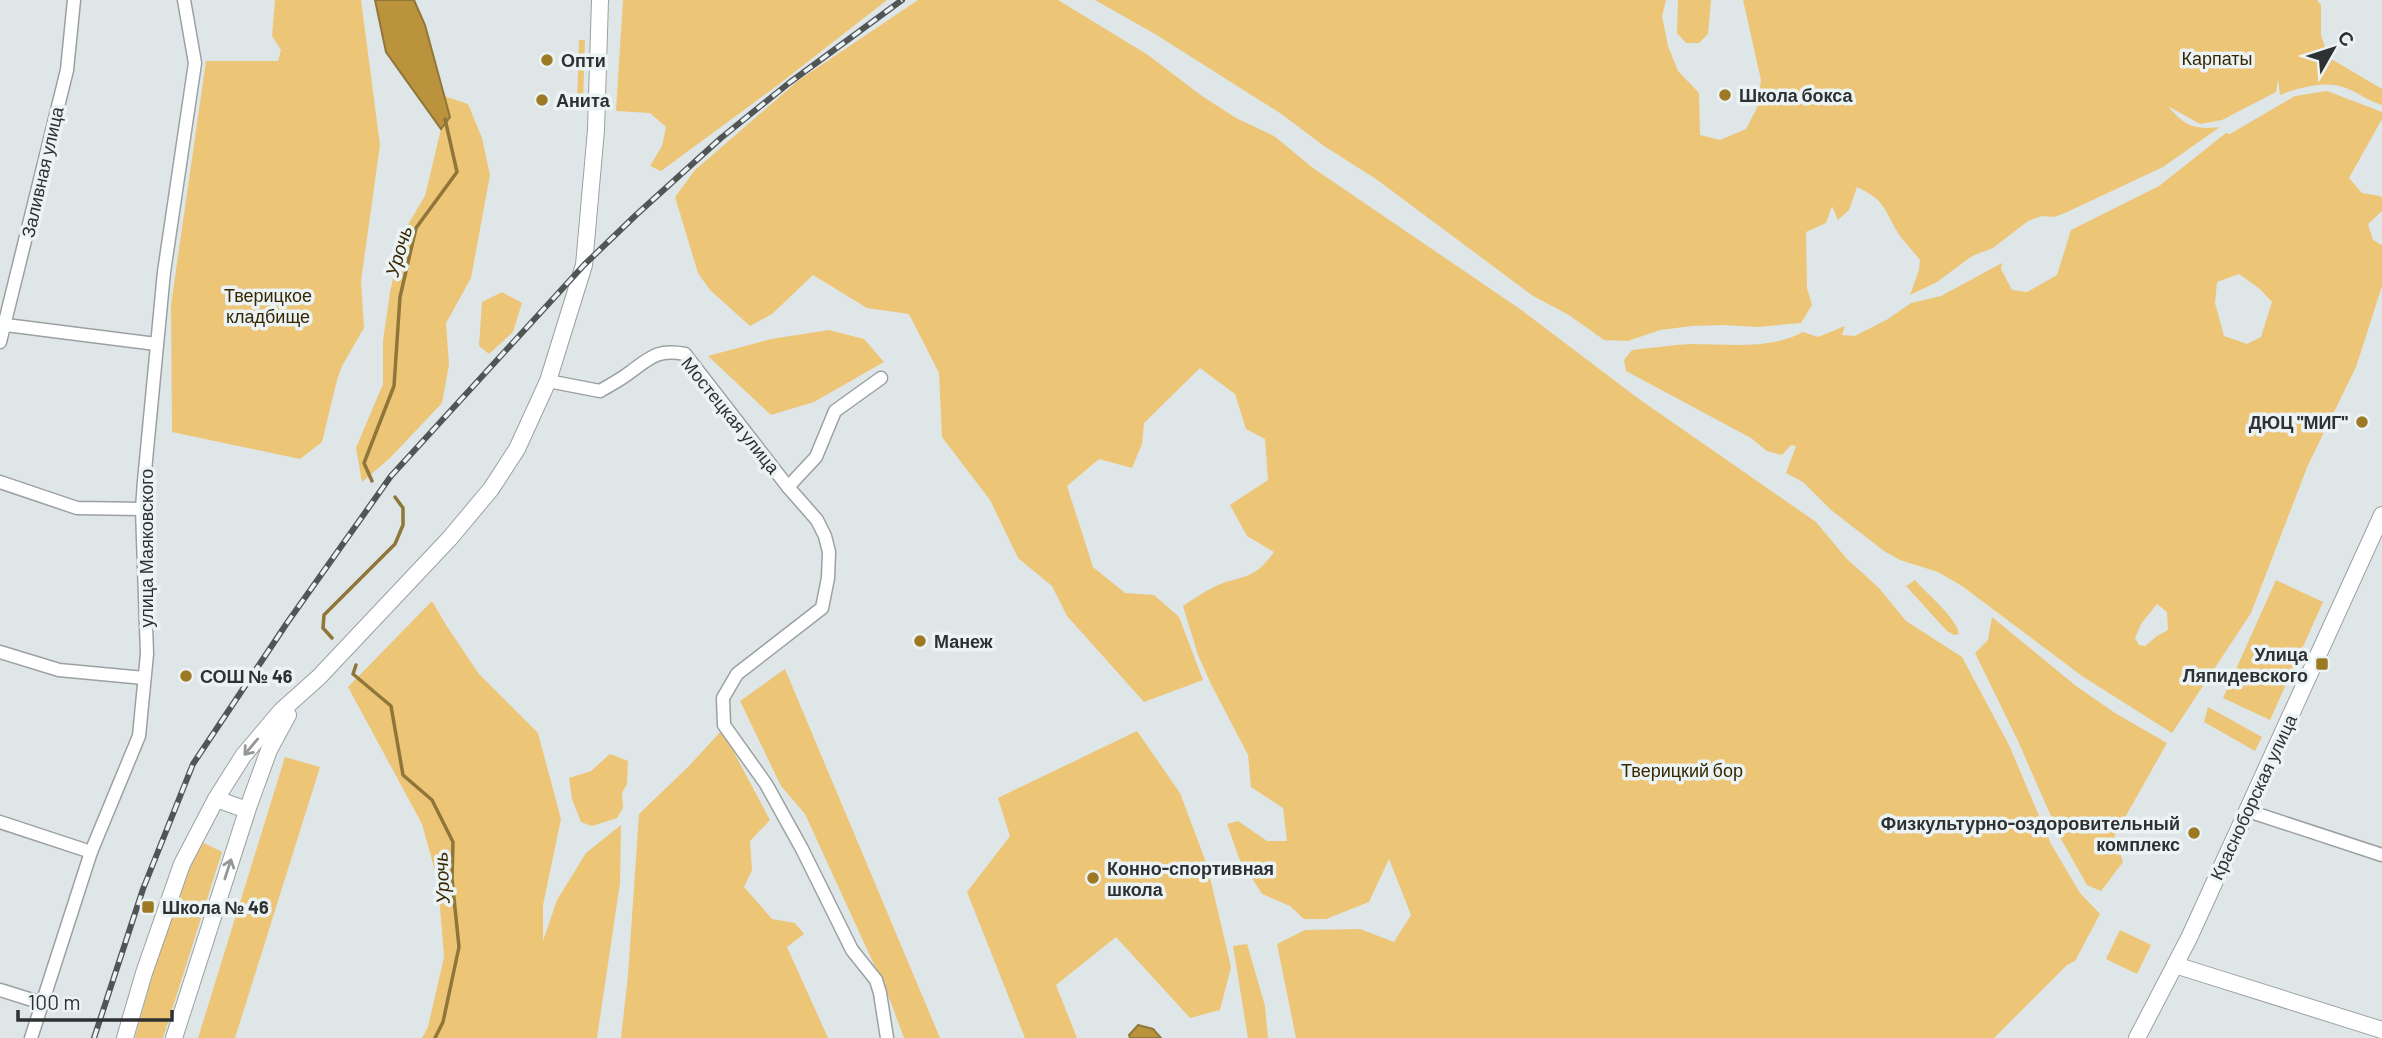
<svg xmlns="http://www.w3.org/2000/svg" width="2382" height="1038" viewBox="0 0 2382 1038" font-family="Barlow,sans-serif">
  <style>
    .green { fill: #ecc577; fill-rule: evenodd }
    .water { fill: #ba933c; stroke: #907639; stroke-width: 2 }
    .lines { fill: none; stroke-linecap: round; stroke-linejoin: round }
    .stream { stroke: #907639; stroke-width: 3.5 }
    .street-casing { stroke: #9ba1a3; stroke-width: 15 }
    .secondary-casing { stroke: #9ba1a3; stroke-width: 18 }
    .street { stroke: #fff; stroke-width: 12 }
    .secondary { stroke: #fff; stroke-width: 16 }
    .rail-casing { stroke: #515556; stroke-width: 6 }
    .rail { stroke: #ecf3f5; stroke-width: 3.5; stroke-dasharray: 10; stroke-linecap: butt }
    .oneway { stroke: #969898 }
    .poi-dot { fill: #9d7924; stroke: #ecf3f5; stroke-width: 2.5 }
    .labels { text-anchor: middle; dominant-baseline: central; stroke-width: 7; stroke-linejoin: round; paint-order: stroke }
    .park-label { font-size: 18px; fill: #372701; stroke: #ecf3f5 }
    .poi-label { font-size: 18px; font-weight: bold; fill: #2e3132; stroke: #ecf3f5; text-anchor: start }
    .street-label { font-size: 18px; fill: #2e3132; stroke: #ecf3f5 }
    .water-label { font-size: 19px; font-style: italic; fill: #382802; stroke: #ecf3f5 }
  </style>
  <rect width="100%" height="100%" fill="#dfe6e8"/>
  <g class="green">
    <polygon points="275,0 361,0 380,145 361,281 364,328 342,366 337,380 322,442 300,459 172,432 171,305 206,61 278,61 281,50 272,36"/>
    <polygon points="623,0 887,0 778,85 661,171 650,166 662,146 666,127 650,113 616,111"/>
    <path d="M918,0H1058L1148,55L1202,96L1236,118L1274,136L1313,168L1520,309L1639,399L1816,522L1847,559L1879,588L1906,621L1962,657L2009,745L2051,844L2080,893L2100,914L2075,961L2067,965L1994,1038H1296L1277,944L1305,930L1360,929L1394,942L1411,915L1389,859L1369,902L1326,919H1304L1290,906L1262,894L1239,858L1227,824L1238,821L1267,841H1287L1283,808L1251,787L1248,755L1211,684L1198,655L1183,606C1192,600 1202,593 1212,588C1241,573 1251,584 1274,552L1247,536L1230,505L1268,480L1265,439L1246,429L1235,394L1200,368L1144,423L1142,444L1132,468L1099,459L1067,486L1093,567L1125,593L1154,595L1179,617L1203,680L1144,702L1067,616L1052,586L1018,558L990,500L942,437L939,373L909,314L867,308L813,275L772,314L750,326L710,290L698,273L675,197L695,170L799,80Z"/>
    <path d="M1095,0H1666L1662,16L1668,46L1678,71L1699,93L1700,135L1720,140L1746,129L1757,108L1761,80L1743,0H2317L2321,5V35L2328,57L2382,89V105C2368,101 2359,93 2346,88C2326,80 2300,87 2280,95L2278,79L2276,92L2222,120L2200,124L2168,106C2184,126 2195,130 2220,127L2163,167L2065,213L2054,217L2042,216L2028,221L1993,248L1972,256L1937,282L1910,295L1919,270L1920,260C1913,251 1904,242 1898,233C1883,208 1886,201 1857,187L1849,210L1838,220L1832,206L1826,223L1806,232L1807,288L1812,305L1801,323L1757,327L1724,325L1692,326L1660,330L1628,341L1604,340L1569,315L1533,296L1376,179L1324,146L1280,113L1155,34Z"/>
    <polygon points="1678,0 1711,0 1708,34 1699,43 1686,43 1677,33"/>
    <polygon points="579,40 585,40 583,102 577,102"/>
    <path d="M2327,91L2382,112V119L2349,178L2362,193L2380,196L2382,198V211L2368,224L2373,240L2382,245V286L2356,367L2308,465L2251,613L2172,733L2082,676L1962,586L1938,572L1900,560L1884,551L1831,510L1803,482L1786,473L1796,446L1791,445L1782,455L1767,451L1751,438L1626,371L1624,360L1632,350C1651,348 1671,345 1691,344C1729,344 1769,350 1803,332L1818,337L1845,326L1842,335L1855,336L1888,319L1911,303L1941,296L2002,263L2001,269L2012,290L2027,292L2057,275L2071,230L2159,186L2226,133L2230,134L2295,96ZM2239,274L2260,289L2272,302L2261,337L2247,344L2224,336L2215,303L2217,282ZM2157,604L2167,612L2168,630L2157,636L2145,646L2139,645L2135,638L2141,624Z"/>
    <polygon points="444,96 468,104 482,138 490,175 471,278 446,323 449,365 442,403 390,458 362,482 356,448 383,384 383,341 390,292 400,249 406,228 425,196 441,129 450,117"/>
    <polygon points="502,292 522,303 513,332 489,354 479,346 482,302"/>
    <polygon points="829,330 864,339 884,362 814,402 771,415 708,356 771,339"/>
    <path d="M1915,580C1926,593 1957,618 1959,634L1954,635L1947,631L1906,586Z"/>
    <polygon points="2276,580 2323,602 2270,720 2223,698"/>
    <polygon points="432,601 446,625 479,674 538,733 561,819 543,905 543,941 557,900 586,853 621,825 620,883 597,1038 422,1038 428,1027 444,957 438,882 422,824 348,687"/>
    <polygon points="1992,617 2076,686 2115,713 2167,743 2114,837 2123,862 2101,891 2087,885 2061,839 2018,741 1975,653 1988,640"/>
    <polygon points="785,669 932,1019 940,1038 904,1038 888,995 805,814 781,786 740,701"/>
    <polygon points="2208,707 2262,737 2255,751 2204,722"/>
    <polygon points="722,730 770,820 750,841 752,870 744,887 772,919 795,923 804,934 787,947 828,1038 621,1038 628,975 639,814 689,766"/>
    <polygon points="1137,731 1180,793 1207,865 1231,967 1220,1010 1190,1018 1116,937 1056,985 1077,1038 1025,1038 967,892 1010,836 998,798"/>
    <polygon points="610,754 628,761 627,784 622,793 623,808 617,818 592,826 581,822 572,799 569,778 591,771"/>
    <polygon points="285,757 320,767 235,1038 198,1038"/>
    <polygon points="202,842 222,852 163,1038 135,1038 164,933 181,888"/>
    <polygon points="2120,930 2151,945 2137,974 2106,959"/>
    <polygon points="1247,944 1265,1006 1268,1038 1248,1038 1233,946"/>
  </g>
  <g class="water">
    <polygon points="375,0 414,0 425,25 450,117 441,129 386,52"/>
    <polygon points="1138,1025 1153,1029 1161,1038 1130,1038 1129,1035"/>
  </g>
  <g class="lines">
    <g class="stream">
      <polyline points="372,481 364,463 394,386 400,297 416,228 457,172 445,119"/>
      <polyline points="332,638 323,628 324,615 395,544 403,525 403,508 395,497"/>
      <polyline points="356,665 353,674 391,706 403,775 432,800 453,842 452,879 459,947 443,1022 435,1038"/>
    </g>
    <g class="street-casing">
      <g id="street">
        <polyline points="6,325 156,344"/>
        <polyline points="0,342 67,70 74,0"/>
        <path d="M548,381L600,391C610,385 620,380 629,373C651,357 657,349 685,354L788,487L817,520L825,536L829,552L828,578L822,608L737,674L723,698L724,725L766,784L802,849L852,950L876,980L880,993L887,1038"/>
        <polyline points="0,482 77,508 142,509"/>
        <polyline points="788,487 816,457 835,411 881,378"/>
        <polyline points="0,652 59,670 144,678"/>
        <polyline points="2248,811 2382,855"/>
        <polyline points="0,822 91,852"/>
        <polyline points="0,990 42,1003"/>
        <polyline points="31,1038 91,852 139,736 147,654 142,509 144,481 164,272 195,63 184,0"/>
      </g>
    </g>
    <g class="secondary-casing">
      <g id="secondary">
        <polyline points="216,799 247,810"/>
        <polyline points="2175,965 2382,1030"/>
        <polyline points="125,1038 144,973 182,864 216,799 243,756 281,711 319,677 450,538 491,489 517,449 548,381 584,265 596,130 600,0"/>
        <polyline points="174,1038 249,805 269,750 288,715"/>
        <polyline points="2137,1038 2189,938 2382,515"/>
      </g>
    </g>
    <use href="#street" class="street"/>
    <use href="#secondary" class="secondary"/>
    <g class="rail-casing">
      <polyline id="rail" points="94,1038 143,889 193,764 287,623 391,476 584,265 636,215 721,138 789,83 902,0"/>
    </g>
    <use href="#rail" class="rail"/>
  </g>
  <defs><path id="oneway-shaft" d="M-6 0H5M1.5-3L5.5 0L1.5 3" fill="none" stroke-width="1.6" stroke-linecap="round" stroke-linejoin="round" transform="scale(1.75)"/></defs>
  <g class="oneway">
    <use href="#oneway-shaft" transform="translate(251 747) rotate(130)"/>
    <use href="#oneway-shaft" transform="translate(228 869) rotate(-72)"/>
  </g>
  <g class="poi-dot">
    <circle cx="547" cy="60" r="7"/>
    <circle cx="1725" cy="95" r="7"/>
    <circle cx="542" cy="100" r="7"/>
    <circle cx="2362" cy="422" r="7"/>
    <circle cx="920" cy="641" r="7"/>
    <rect x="2315" y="657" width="14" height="14" rx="3.5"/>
    <circle cx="186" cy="676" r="7"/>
    <circle cx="2194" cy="833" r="7"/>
    <circle cx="1093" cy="878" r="7"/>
    <rect x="141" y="900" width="14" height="14" rx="3.5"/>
  </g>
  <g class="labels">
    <g class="park-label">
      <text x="2217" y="58">Карпаты</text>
      <text x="268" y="295">Тверицкое<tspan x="268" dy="21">кладбище</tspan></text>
      <text x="1682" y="770">Тверицкий бор</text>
    </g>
    <g class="poi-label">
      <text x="561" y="60">Опти</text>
      <text x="1739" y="95">Школа бокса</text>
      <text x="556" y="100">Анита</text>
      <text x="2348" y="422" text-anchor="end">ДЮЦ "МИГ"</text>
      <text x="934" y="641">Манеж</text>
      <text x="2308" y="654" text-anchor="end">Улица<tspan x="2308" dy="21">Ляпидевского</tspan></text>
      <text x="200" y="676">СОШ № 46</text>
      <text x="2180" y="823" text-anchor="end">Физкультурно-оздоровительный<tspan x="2180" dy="21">комплекс</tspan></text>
      <text x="1107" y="868">Конно-спортивная<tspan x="1107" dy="21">школа</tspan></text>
      <text x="162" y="907">Школа № 46</text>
    </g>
    <g class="street-label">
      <text transform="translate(42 172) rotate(-77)">Заливная улица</text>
      <text transform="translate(731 415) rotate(51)">Мостецкая улица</text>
      <text transform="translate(146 548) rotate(-90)">улица Маяковского</text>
      <text transform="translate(2253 797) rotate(-65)">Красноборская улица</text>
    </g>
    <g class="water-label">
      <text transform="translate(398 251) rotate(-74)">Урочь</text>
      <text transform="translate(441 878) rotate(-93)">Урочь</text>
    </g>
  </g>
  <g transform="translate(2333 49) rotate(51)" stroke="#ecf3f5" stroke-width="5" paint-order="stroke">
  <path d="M0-5L12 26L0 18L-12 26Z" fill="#2e3132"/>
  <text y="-10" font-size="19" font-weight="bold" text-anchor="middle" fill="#2e3132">С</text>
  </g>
  <path d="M18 1010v10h154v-10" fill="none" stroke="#2e3132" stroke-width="3.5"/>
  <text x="28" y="1010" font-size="21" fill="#2e3132" stroke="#ecf3f5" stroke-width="5" paint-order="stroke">100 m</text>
</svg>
